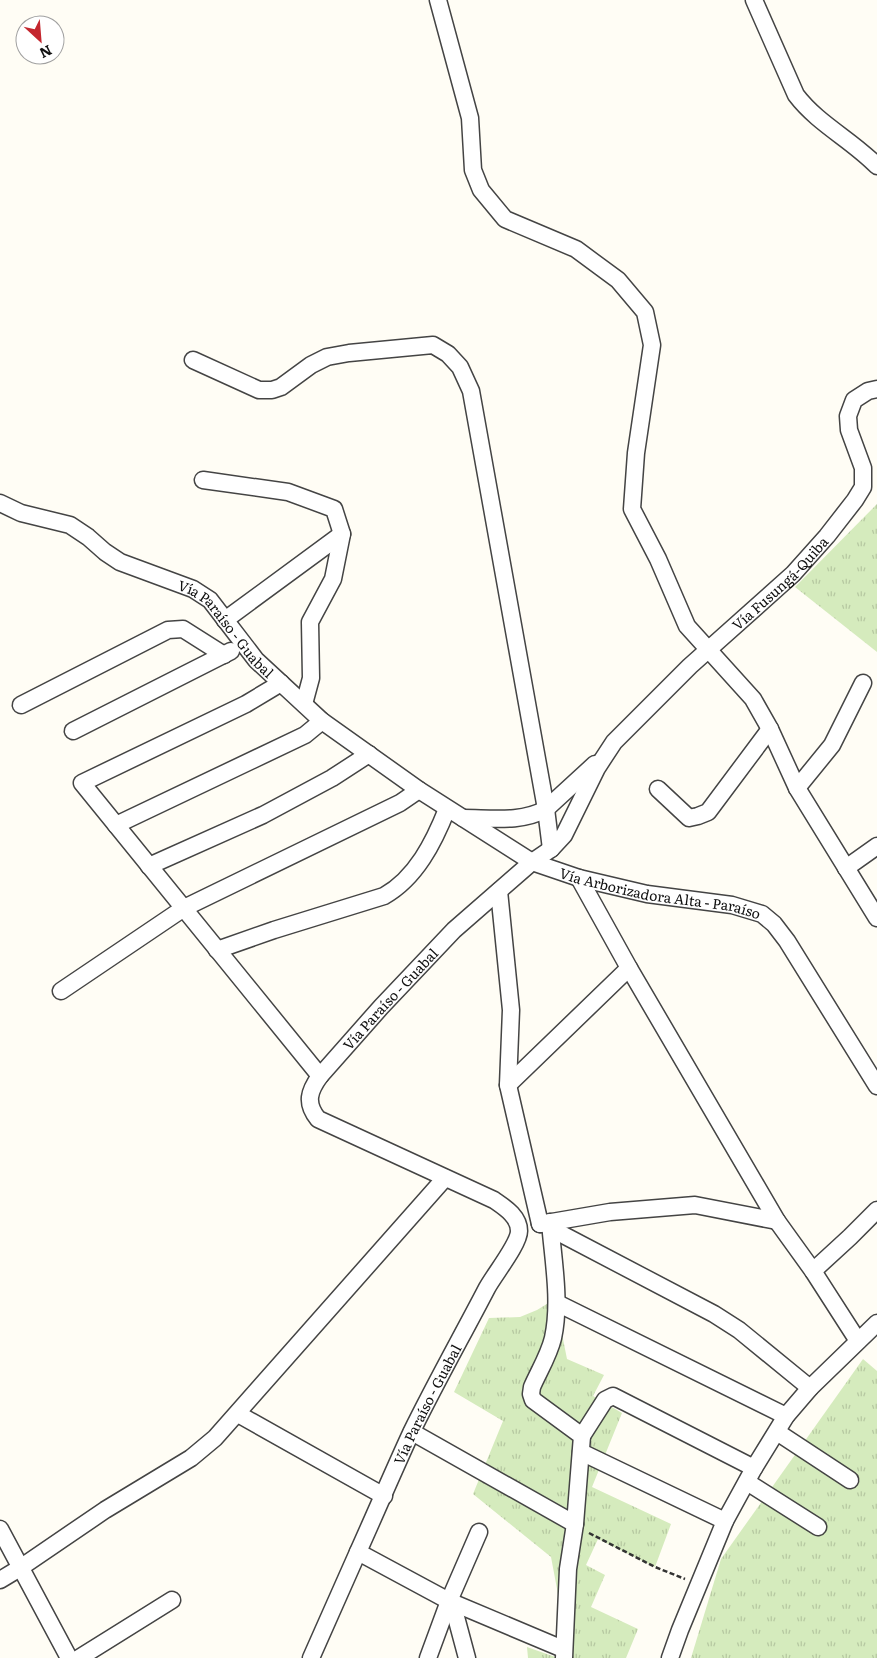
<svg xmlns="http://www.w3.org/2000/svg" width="877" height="1658" viewBox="0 0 877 1658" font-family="Literata,serif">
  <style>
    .grass { fill: url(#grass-tufts) }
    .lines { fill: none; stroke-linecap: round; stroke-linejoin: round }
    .minor-casing { stroke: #444; stroke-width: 19 }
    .path { stroke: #333; stroke-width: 2.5; stroke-dasharray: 5 2.5; stroke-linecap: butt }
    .minor { stroke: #fff; stroke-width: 16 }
    .labels { text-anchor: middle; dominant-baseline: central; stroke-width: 5; stroke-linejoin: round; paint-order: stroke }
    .street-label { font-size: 14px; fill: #111; stroke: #fff }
  </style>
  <defs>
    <pattern id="grass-tufts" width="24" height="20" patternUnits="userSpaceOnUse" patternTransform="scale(1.25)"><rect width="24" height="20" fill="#d5ebbd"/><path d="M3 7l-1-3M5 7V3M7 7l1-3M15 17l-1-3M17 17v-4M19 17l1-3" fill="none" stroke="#b6c8a1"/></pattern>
  </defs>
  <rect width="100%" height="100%" fill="#fffdf5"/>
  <g class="grass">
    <polygon points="877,504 877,652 795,587"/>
    <polygon points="555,1299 567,1359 604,1375 593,1396 622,1413 592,1487 671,1524 655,1567 598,1539 586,1565 605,1575 591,1607 638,1629 626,1658 570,1658 551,1557 473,1494 503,1421 454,1392 489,1318 520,1317 537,1310"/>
    <polygon points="863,1359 877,1371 877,1658 691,1658 721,1559"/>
    <polygon points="527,1647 558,1658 528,1658"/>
  </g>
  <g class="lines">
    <g class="minor-casing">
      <g id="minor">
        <polyline points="438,0 470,118 473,170 481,190 505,219 576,249 618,280 645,312 652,345 636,453 632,509 658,559 687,626 753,699 770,729 797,788 877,918"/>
        <path d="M754,0L796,95C818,124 852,140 877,166"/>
        <polyline points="193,360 259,390 272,390 281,387 311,365 327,357 349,353 433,345 448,354 460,367 471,391 546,809 551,849"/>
        <polyline points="203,480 288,492 334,509 342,534 333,579 310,622 311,678 304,704"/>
        <path id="s1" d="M0,503L21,513L70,525L88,537L105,552L120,562L193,589L210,600L256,660L322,721L419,790L532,862L579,878L647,894L732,905L762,914L774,924L787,941L877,1086"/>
        <polyline points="225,620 342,534"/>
        <polyline points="281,683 246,704 82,783 320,1076"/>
        <polyline points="21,705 168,630 183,629 224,655"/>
        <polyline points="73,731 231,651"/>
        <polyline points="797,788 832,745 863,683"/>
        <polyline points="658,789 689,818 698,816 708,812 770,729"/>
        <path d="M463,818C491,818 521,823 546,809L595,764"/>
        <polyline points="116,825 305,735 322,721"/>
        <polyline points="149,866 263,815 332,778 369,754"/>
        <polyline points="846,868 877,846"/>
        <polyline points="579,878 629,968 777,1221 813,1271 858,1341"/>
        <polyline points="499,891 511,1010 508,1085 540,1224"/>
        <path d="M217,950L274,930L384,896C416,878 434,842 447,809"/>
        <polyline points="61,991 184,908 400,803 419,790"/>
        <polyline points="508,1085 629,968"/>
        <path d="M550,1222C553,1260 561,1301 553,1338C549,1355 539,1371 532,1387L531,1394L533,1400L582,1436L575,1524L568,1569L564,1658"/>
        <polyline points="540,1224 610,1212 695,1205 777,1221"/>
        <polyline points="550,1228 714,1314 739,1330 810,1388"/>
        <polyline points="813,1271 850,1237 877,1210"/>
        <polyline points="557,1303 786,1416"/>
        <polyline points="238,1414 384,1496"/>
        <polyline points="412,1432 575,1524"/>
        <polyline points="777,1432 850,1480"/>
        <polyline points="582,1436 605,1400 613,1396 754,1468"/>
        <polyline points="581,1452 725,1521"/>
        <polyline points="747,1482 818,1527"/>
        <polyline points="0,1529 69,1658"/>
        <polyline points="0,1580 20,1568 105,1510 191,1458 215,1438 445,1178"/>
        <polyline points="449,1601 456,1617 467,1658"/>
        <path id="s2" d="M563,1649L449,1601L358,1552C376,1512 393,1472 411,1433C435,1384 462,1336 487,1288C494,1275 519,1244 519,1231C519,1216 504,1207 494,1200L318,1119C305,1103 309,1091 320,1076L381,1007L454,930L532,862L551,849L564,835L597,768L614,742L690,666L793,574L827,536L855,500L863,487V468L849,430L848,416L854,400L868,391L877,389"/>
        <polyline points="79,1658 172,1600"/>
        <polyline points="311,1658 358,1552"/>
        <polyline points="428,1658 449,1601 479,1532"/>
        <polyline points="670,1658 680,1630 725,1521 754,1468 786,1416 810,1388 877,1323"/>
      </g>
    </g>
    <polyline class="path" points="589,1533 655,1567 685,1579"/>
    <use href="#minor" class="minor"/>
  </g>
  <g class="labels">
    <g class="street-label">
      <text stroke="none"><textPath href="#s2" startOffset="1549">Vía Fusungá-Quiba</textPath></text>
      <text stroke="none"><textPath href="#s1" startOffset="265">Vía Paraíso - Guabal</textPath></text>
      <text stroke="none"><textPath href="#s1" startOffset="785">Vía Arborizadora Alta - Paraíso</textPath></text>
      <text stroke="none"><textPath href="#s2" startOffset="974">Vía Paraíso - Guabal</textPath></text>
      <text stroke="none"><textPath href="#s2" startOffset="390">Vía Paraíso - Guabal</textPath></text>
    </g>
  </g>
  <g transform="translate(40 40) rotate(154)"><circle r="24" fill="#ffffff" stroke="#a0a0a0"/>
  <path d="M0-4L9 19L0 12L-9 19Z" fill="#c4262e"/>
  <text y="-8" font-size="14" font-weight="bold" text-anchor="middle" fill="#111111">N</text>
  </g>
</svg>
